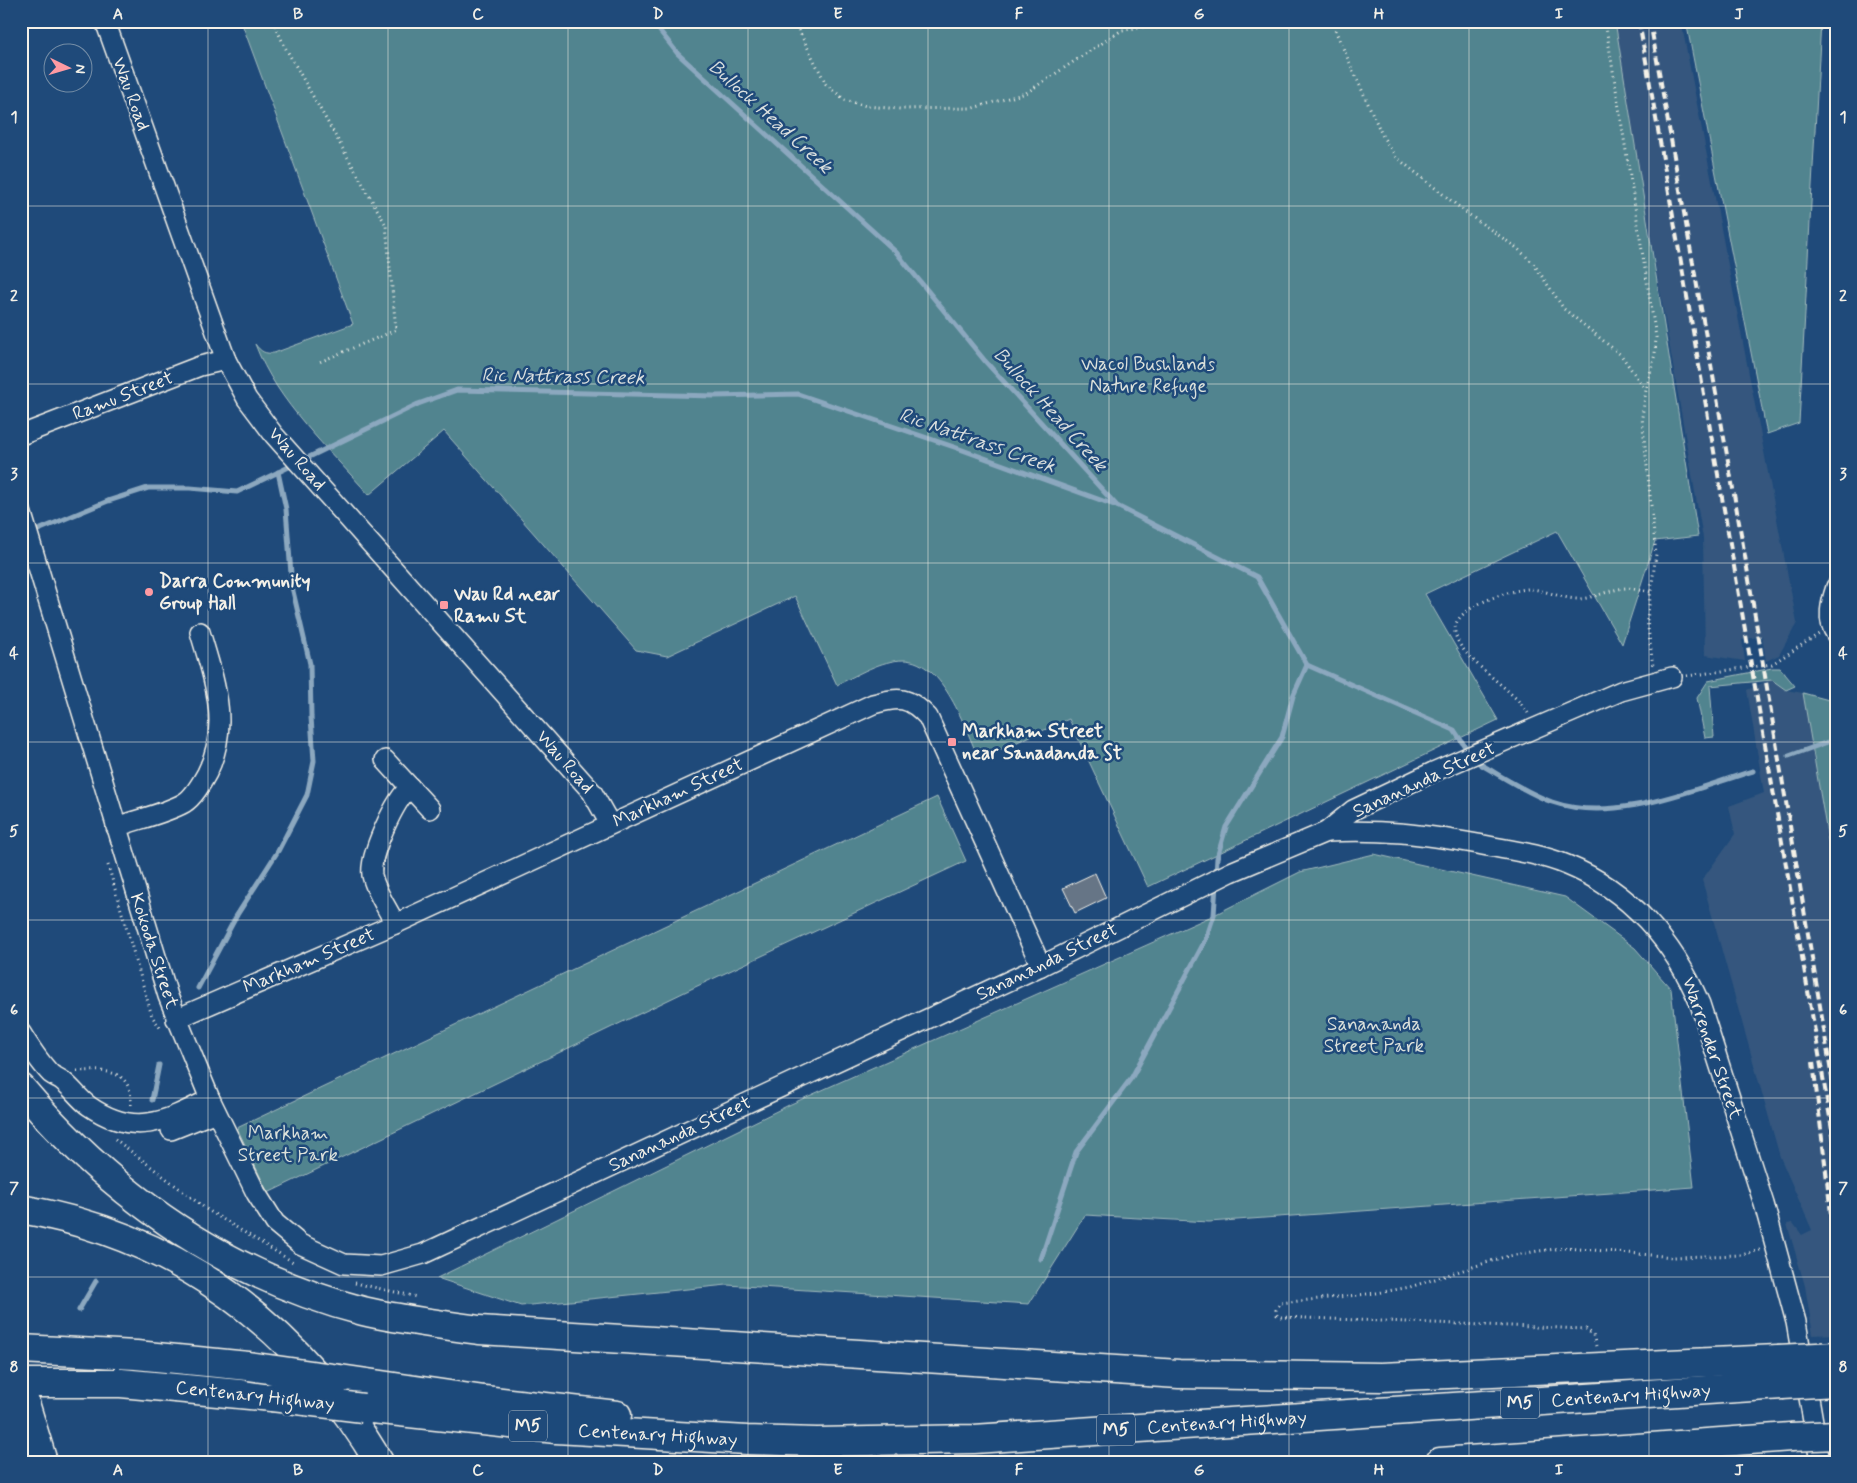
<svg xmlns="http://www.w3.org/2000/svg" width="1857" height="1483" viewBox="0 0 1857 1483" font-family="Mynerve,sans-serif">
  <style>
    .built { fill: #34577e }
    .green { fill: #51848f; stroke: #a2babc }
    .lines { fill: none; stroke-linecap: round; stroke-linejoin: round }
    .stream { stroke: #8ca8bf; stroke-width: 5 }
    .building { fill: #667486; stroke: #f4f1e8 }
    .minor-casing { stroke: #f4f1e8; stroke-width: 22 }
    .highway-casing { stroke: #f4f1e8; stroke-width: 31 }
    .path { stroke: #f4f1e8; stroke-width: 3; stroke-dasharray: 1 4; stroke-linecap: butt }
    .minor { stroke: #1f4a7a; stroke-width: 19 }
    .highway { stroke: #1f4a7a; stroke-width: 28 }
    .rail { stroke: #f4f1e8; stroke-width: 4; stroke-dasharray: 8 4; stroke-linecap: butt }
    .highway-bridge-casing { stroke: #f4f1e8; stroke-width: 31; stroke-linecap: butt }
    .highway-bridge { stroke: #1f4a7a; stroke-width: 28 }
    .grid { fill: none; stroke: #f4f1e8; stroke-width: 1; stroke-opacity: 0.55 }
    .poi-dot { fill: #ff9aa2; stroke: #1f4a7a; stroke-width: 2 }
    .labels { text-anchor: middle; dominant-baseline: central; stroke-width: 5; stroke-linejoin: round; paint-order: stroke }
    .shield { fill: #1f4a7a; stroke: #b4bfc7; stroke-width: 1 }
    .shield-label { font-size: 18px; font-weight: bold; fill: #f4f1e8 }
    .street-label { font-size: 19px; fill: #f4f1e8; stroke: #1f4a7a }
    .park-label { font-size: 19px; fill: #dce1db; stroke: #1f4a7a }
    .poi-label { font-size: 19px; font-weight: bold; fill: #f4f1e8; stroke: #1f4a7a; text-anchor: start }
    .water-label { font-size: 20px; font-style: italic; fill: #dadfde; stroke: #1f4a7a }
    .neatline { fill: none; stroke: #f4f1e8; stroke-width: 2 }
    .grid-label { font-size: 16px; text-anchor: middle; font-weight: bold; fill: #f4f1e8 }
  </style>
  <rect width="100%" height="100%" fill="#1f4a7a"/>
  <filter id="ink" filterUnits="userSpaceOnUse"><feTurbulence type="fractalNoise" baseFrequency=".02" numOctaves="2"/><feDisplacementMap in="SourceGraphic" scale="10" xChannelSelector="R" yChannelSelector="G"/><feConvolveMatrix kernelMatrix="1 2 1 2 8 2 1 2 1" color-interpolation-filters="sRGB"/></filter>
  <g filter="url(#ink)">
    <g class="built">
      <polygon points="1613,21 1681,21 1797,623 1779,655 1766,661 1762,636 1742,640 1745,661 1705,655 1703,538"/>
      <polygon points="1769,680 1772,680 1786,690 1803,693 1836,886 1836,1334 1813,1335 1805,1286 1787,1224 1793,1223 1802,1235 1812,1230 1780,1157 1702,880 1735,834 1729,806 1764,793 1747,690"/>
    </g>
    <g class="green">
      <path d="M241,21H1615L1698,536L1655,541L1622,644L1557,531L1425,594L1498,720L1148,887L1069,719L979,759C965,729 944,661 904,660C881,660 857,675 837,685L795,596L667,656L636,650L444,431L369,495C329,449 277,403 255,344C261,352 265,354 274,353L353,324Z"/>
      <polygon points="1686,21 1821,21 1799,423 1767,434"/>
      <polygon points="1772,668 1780,668 1795,686 1786,690 1772,680 1710,686 1714,737 1705,738 1697,698 1708,681"/>
      <polygon points="1803,693 1836,702 1836,886"/>
      <polygon points="937,797 966,861 693,988 268,1193 237,1128"/>
      <polygon points="1374,854 1565,897 1635,948 1671,989 1694,1187 1209,1222 1085,1215 1029,1304 727,1285 521,1306 437,1278 791,1104 1214,915 1300,872"/>
    </g>
    <g class="lines">
      <g class="stream">
        <polyline points="652,21 678,54 896,252 985,361 1117,506 1257,577 1307,665 1454,730 1466,748"/>
        <polyline points="303,460 418,404 457,390 715,396 798,394 957,448 1117,506"/>
        <polyline points="31,533 108,501 148,488 190,488 237,492 295,464"/>
        <polyline points="1789,756 1836,739"/>
        <path d="M1480,764C1503,777 1527,793 1552,802C1615,824 1693,789 1753,771"/>
        <polyline points="1216,875 1217,858 1226,827 1282,737 1293,696 1307,665"/>
        <polyline points="198,988 237,915 278,851 307,795 314,761 311,717 310,664 292,587 286,509 278,472"/>
        <polyline points="152,1100 159,1065"/>
        <polyline points="1041,1259 1076,1152 1132,1077 1206,939 1214,915 1216,884"/>
        <polyline points="79,1310 96,1281"/>
      </g>
    </g>
    <polygon class="building" points="1095,873 1106,898 1075,913 1063,888"/>
    <g class="lines">
      <g class="minor-casing">
        <g id="minor">
          <polyline points="105,21 226,360 247,399 274,435 592,792 610,824"/>
          <polyline points="21,435 200,366 226,360"/>
          <polyline points="21,511 168,996 210,1099 256,1193 275,1223 300,1244 344,1264 381,1266 423,1254 1041,966 1231,872 1326,832 1353,810 1433,772 1621,691 1672,677"/>
          <path d="M1836,587C1831,602 1826,620 1836,634"/>
          <polyline points="385,760 430,809"/>
          <path d="M116,827C138,819 164,814 184,803C194,797 202,782 207,773C231,725 214,680 200,632"/>
          <path d="M1326,832C1382,829 1422,834 1478,844C1507,850 1538,853 1567,865C1629,890 1674,942 1700,1004L1764,1204L1796,1322L1820,1462"/>
          <path d="M395,924C388,909 375,891 372,875C369,855 395,800 410,787"/>
          <path d="M176,1019L395,924L873,704C900,697 908,696 928,717L1041,966"/>
          <path d="M21,1033C30,1047 39,1062 51,1074C55,1077 60,1078 64,1082C73,1089 79,1099 89,1106C135,1138 166,1121 210,1099"/>
          <polyline points="171,1130 216,1112"/>
        </g>
      </g>
      <g class="highway-casing">
        <g id="highway">
          <path d="M21,1088C113,1196 224,1275 363,1311C401,1320 440,1324 479,1330L1179,1374L1381,1377L1778,1359"/>
          <path d="M21,1209C178,1236 298,1326 379,1462"/>
          <polyline points="21,1349 136,1355 248,1366"/>
          <polyline points="340,1379 484,1400 617,1415"/>
          <polyline points="21,1383 121,1383 272,1397"/>
          <polyline points="21,1390 43,1462"/>
          <path id="s1" d="M363,1408L556,1429L747,1440L817,1442L974,1439L1782,1385"/>
          <polyline points="1440,1462 1791,1437"/>
        </g>
      </g>
      <g class="path">
        <polyline points="273,21 285,47 386,225 396,330 317,363"/>
        <polyline points="794,21 826,84 845,100 866,106 900,109 973,108 1026,93 1122,30 1186,21"/>
        <polyline points="1311,21 1331,22"/>
        <polyline points="1331,21 1383,137 1396,157 1468,214 1517,248 1533,263 1564,309 1621,355 1645,389"/>
        <polyline points="1605,21 1656,337 1655,354 1646,390 1642,417 1656,554 1647,620 1653,666"/>
        <polyline points="1687,676 1772,664 1819,634"/>
        <path d="M1528,713C1513,688 1458,658 1455,632C1451,608 1509,590 1528,589C1541,588 1561,599 1579,599C1596,598 1612,588 1628,588C1635,589 1643,591 1650,592"/>
        <polyline points="108,865 152,1016 161,1029"/>
        <path d="M77,1071C107,1070 133,1069 131,1107"/>
        <polyline points="115,1139 206,1209 293,1262"/>
        <polyline points="355,1283 417,1297"/>
        <polyline points="1596,1346 1593,1335 1586,1329 1281,1317 1277,1315 1276,1310 1280,1303 1377,1293 1410,1287 1504,1257 1538,1251 1565,1248 1593,1250 1674,1257 1742,1255 1760,1250"/>
      </g>
      <use href="#minor" class="minor"/>
      <use href="#highway" class="highway"/>
      <g class="rail">
        <polyline points="1639,21 1836,1152"/>
        <polyline points="1650,21 1746,562 1836,1102"/>
        <polyline points="1813,1062 1836,1256"/>
      </g>
      <g class="highway-bridge-casing">
        <g id="highway-bridge">
          <polyline points="1778,1359 1836,1356"/>
          <polyline points="248,1366 340,1379"/>
          <polyline points="1782,1385 1836,1382"/>
          <polyline points="272,1397 363,1408"/>
          <polyline points="1791,1437 1836,1435"/>
        </g>
      </g>
      <use href="#highway-bridge" class="highway-bridge"/>
    </g>
  </g>
  <path class="grid" d="M208,21V1462M388,21V1462M568,21V1462M748,21V1462M928,21V1462M1109,21V1462M1289,21V1462M1469,21V1462M1649,21V1462M21,206H1836M21,384H1836M21,563H1836M21,742H1836M21,920H1836M21,1098H1836M21,1277H1836"/>
  <g class="poi-dot">
    <circle cx="149" cy="592" r="5"/>
    <rect x="439" y="600" width="10" height="10" rx="2.5"/>
    <rect x="947" y="737" width="10" height="10" rx="2.5"/>
  </g>
  <g class="labels">
    <g class="shield">
      <rect x="1501" y="1387.5" width="38" height="31" rx="4"/>
      <rect x="509" y="1410.5" width="38" height="31" rx="4"/>
      <rect x="1097" y="1414.5" width="38" height="31" rx="4"/>
    </g>
    <g class="shield-label">
      <text x="1520" y="1403">M5</text>
      <text x="528" y="1426">M5</text>
      <text x="1116" y="1430">M5</text>
    </g>
    <g class="street-label">
      <text transform="translate(131 94) rotate(70)">Wau Road</text>
      <text transform="translate(123 396) rotate(-21)">Ramu Street</text>
      <text transform="translate(297 459) rotate(49)">Wau Road</text>
      <text transform="translate(565 762) rotate(49)">Wau Road</text>
      <text transform="translate(1424 780) rotate(-25)">Sanananda Street</text>
      <text transform="translate(678 793) rotate(-25)">Markham Street</text>
      <text transform="translate(154 951) rotate(72)">Kokoda Street</text>
      <text transform="translate(309 961) rotate(-23)">Markham Street</text>
      <text transform="translate(1047 962) rotate(-26)">Sanananda Street</text>
      <text transform="translate(1712 1048) rotate(71)">Warrender Street</text>
      <text transform="translate(680 1134) rotate(-25)">Sanananda Street</text>
      <text transform="translate(255 1396) rotate(6)">Centenary Highway</text>
      <text stroke="none"><textPath href="#s1" startOffset="1271">Centenary Highway</textPath></text>
      <text stroke="none"><textPath href="#s1" startOffset="866">Centenary Highway</textPath></text>
      <text stroke="none"><textPath href="#s1" startOffset="296">Centenary Highway</textPath></text>
    </g>
    <g class="park-label">
      <text x="1148" y="364">Wacol Bushlands<tspan x="1148" dy="22">Nature Refuge</tspan></text>
      <text x="1374" y="1024">Sanananda<tspan x="1374" dy="22">Street Park</tspan></text>
      <text x="288" y="1133">Markham<tspan x="288" dy="22">Street Park</tspan></text>
    </g>
    <g class="poi-label">
      <text x="159" y="581">Darra Community<tspan x="159" dy="22">Group Hall</tspan></text>
      <text x="454" y="594">Wau Rd near<tspan x="454" dy="22">Ramu St</tspan></text>
      <text x="962" y="731">Markham Street<tspan x="962" dy="22">near Sanadanda St</tspan></text>
    </g>
    <g class="water-label">
      <text transform="translate(770 117) rotate(42)">Bullock Head Creek</text>
      <text transform="translate(563 377) rotate(1)">Ric Nattrass Creek</text>
      <text transform="translate(1050 410) rotate(48)">Bullock Head Creek</text>
      <text transform="translate(977 441) rotate(19)">Ric Nattrass Creek</text>
    </g>
  </g>
  <rect width="1857" height="1483" fill="none" stroke="#1f4a7a" stroke-width="55"/>
  <g transform="translate(68 68) rotate(95)"><circle r="24" fill="#1f4a7a" stroke="#748da6"/>
  <path d="M0-4L9 19L0 12L-9 19Z" fill="#ff9aa2"/>
  <text y="-8" font-size="14" font-weight="bold" text-anchor="middle" fill="#f4f1e8">N</text>
  </g>
  <rect x="28" y="28" width="1802" height="1428" class="neatline"/>
  <g class="grid-label">
    <text x="118" y="19">A</text>
    <text x="298" y="19">B</text>
    <text x="478" y="19">C</text>
    <text x="658" y="19">D</text>
    <text x="838" y="19">E</text>
    <text x="1019" y="19">F</text>
    <text x="1199" y="19">G</text>
    <text x="1379" y="19">H</text>
    <text x="1559" y="19">I</text>
    <text x="1739" y="19">J</text>
    <text x="14" y="122">1</text>
    <text x="1843" y="122">1</text>
    <text x="14" y="301">2</text>
    <text x="1843" y="301">2</text>
    <text x="14" y="479">3</text>
    <text x="1843" y="479">3</text>
    <text x="14" y="658">4</text>
    <text x="1843" y="658">4</text>
    <text x="14" y="836">5</text>
    <text x="1843" y="836">5</text>
    <text x="14" y="1015">6</text>
    <text x="1843" y="1015">6</text>
    <text x="14" y="1193">7</text>
    <text x="1843" y="1193">7</text>
    <text x="14" y="1372">8</text>
    <text x="1843" y="1372">8</text>
    <text x="118" y="1475">A</text>
    <text x="298" y="1475">B</text>
    <text x="478" y="1475">C</text>
    <text x="658" y="1475">D</text>
    <text x="838" y="1475">E</text>
    <text x="1019" y="1475">F</text>
    <text x="1199" y="1475">G</text>
    <text x="1379" y="1475">H</text>
    <text x="1559" y="1475">I</text>
    <text x="1739" y="1475">J</text>
  </g>
</svg>
